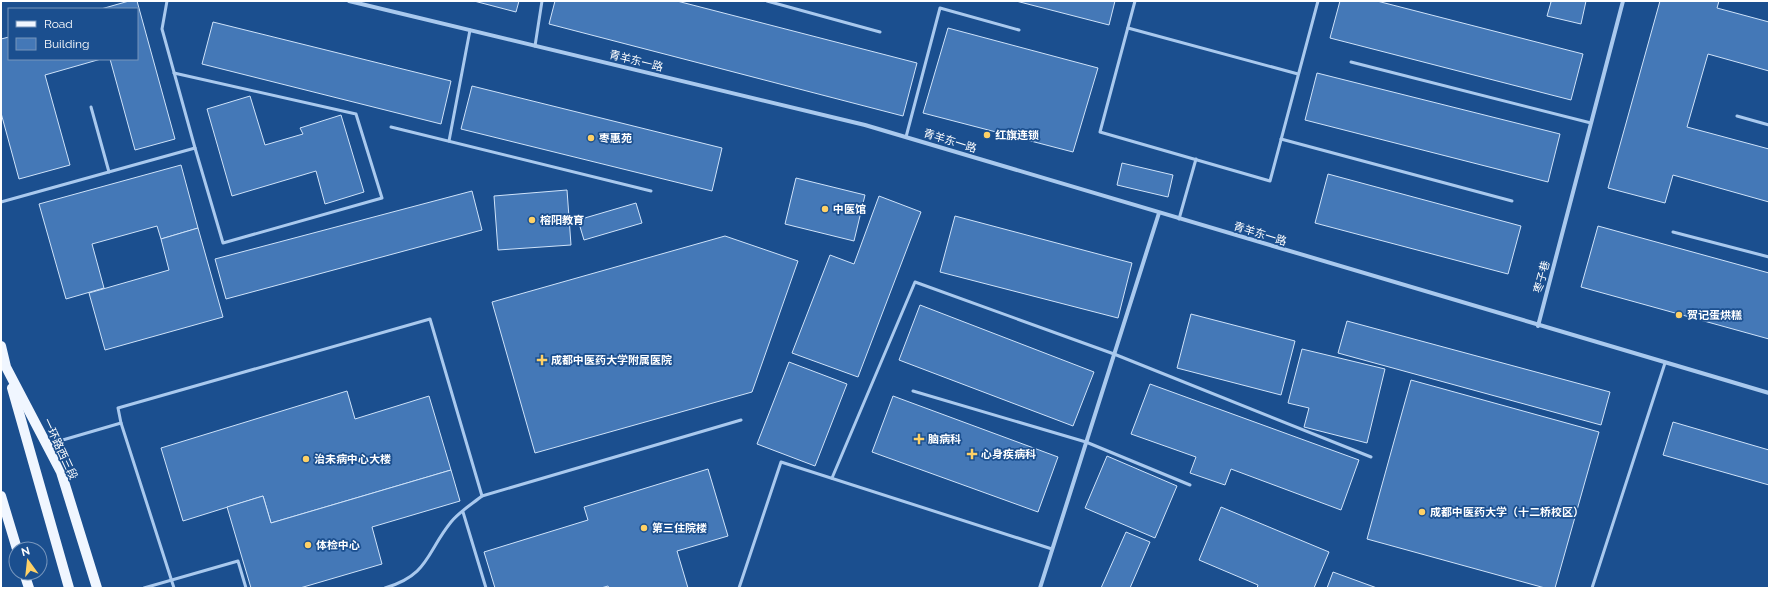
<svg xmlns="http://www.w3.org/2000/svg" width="1770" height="589" viewBox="0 0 1770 589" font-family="Raleway,'Noto Sans SC',sans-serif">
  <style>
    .building { fill: #4478b7; stroke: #cfe3fa }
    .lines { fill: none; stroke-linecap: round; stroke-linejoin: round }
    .lane { stroke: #a9c9ee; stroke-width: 3 }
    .street { stroke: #a9c9ee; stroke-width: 4 }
    .primary { stroke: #f0f6ff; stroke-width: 10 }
    .poi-dot { fill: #ffd166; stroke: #1b4f8f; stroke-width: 1.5 }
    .labels { text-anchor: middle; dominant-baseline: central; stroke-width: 3.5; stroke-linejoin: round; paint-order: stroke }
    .street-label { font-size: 11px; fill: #fff; stroke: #1b4f8f }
    .poi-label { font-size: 11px; font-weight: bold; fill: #fff; stroke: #1b4f8f; text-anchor: start }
  </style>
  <rect width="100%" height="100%" fill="#1b4f8f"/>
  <g class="building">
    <polygon points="129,1 137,1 175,139 135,150 110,59 137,59 137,9 101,9"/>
    <polygon points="474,1 519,1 516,12"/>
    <polygon points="555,1 677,1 917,63 903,116 549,24"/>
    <polygon points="1016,1 1115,1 1109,25"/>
    <polygon points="1340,1 1377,1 1583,54 1571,100 1330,38"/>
    <polygon points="1548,1 1586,1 1581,24 1547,16 1551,2"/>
    <polygon points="1660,1 1719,1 1717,8 1769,22 1769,71 1708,54 1687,127 1769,149 1769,202 1673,175 1665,203 1608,188"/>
    <polygon points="213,22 451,81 441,124 202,64"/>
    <polygon points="948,28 1098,68 1073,152 923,113"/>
    <polygon points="9,37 9,59 101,59 45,75 70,165 19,179 1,113 1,39"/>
    <polygon points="1317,73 1560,134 1548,182 1305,120"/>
    <polygon points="472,86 722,148 712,191 461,129"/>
    <polygon points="250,96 265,145 303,134 300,128 341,115 364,192 325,204 316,171 232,196 207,109"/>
    <polygon points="1122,163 1173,175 1168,197 1117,185"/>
    <polygon points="181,165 198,228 161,239 157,226 92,244 104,288 66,299 39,204"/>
    <polygon points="1328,174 1521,226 1508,274 1315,223"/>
    <polygon points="796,178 865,195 854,241 785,224"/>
    <polygon points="567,190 571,245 498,250 494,196"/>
    <polygon points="472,191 482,230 226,299 215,259"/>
    <polygon points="879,196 921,212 858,377 792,353 830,255 854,264"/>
    <polygon points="636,203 642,223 584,240 578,220"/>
    <polygon points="955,216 1132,263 1118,318 940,272"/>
    <polygon points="1598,226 1769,273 1769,339 1581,287"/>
    <polygon points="198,228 223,317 105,350 89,293 169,270 161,239"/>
    <polygon points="725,236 798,261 752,392 535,453 492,302"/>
    <polygon points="920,305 1094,372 1073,426 899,360"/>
    <polygon points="1191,314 1295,341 1281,395 1177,368"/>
    <polygon points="1347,321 1610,392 1601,425 1338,353"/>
    <polygon points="1302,349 1385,369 1367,443 1304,427 1309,408 1288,403"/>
    <polygon points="789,362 847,384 815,466 757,444"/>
    <polygon points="1411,380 1599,432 1555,588 1545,588 1367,539"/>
    <polygon points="1150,384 1359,460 1341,510 1231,469 1225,485 1190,473 1196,457 1131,434"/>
    <polygon points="347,391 355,419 429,396 451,470 271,523 263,496 183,521 161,448"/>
    <polygon points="893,396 1058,457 1038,512 872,452"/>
    <polygon points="1673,422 1769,450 1769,485 1663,455"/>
    <polygon points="1107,456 1177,486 1155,538 1085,508"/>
    <polygon points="708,469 728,536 677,551 688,588 609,588 608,586 601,588 495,588 484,552 588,520 584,507"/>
    <polygon points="451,470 460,501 372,527 382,564 300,588 251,588 227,507 263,496 271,523"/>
    <polygon points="1221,507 1329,552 1314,588 1257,588 1258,585 1199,560"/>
    <polygon points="1126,532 1150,542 1130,588 1101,588"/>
    <polygon points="1333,572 1377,588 1327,588"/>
  </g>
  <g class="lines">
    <g class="lane">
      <polyline points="767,1 880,32"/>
      <polyline points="1135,1 1100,132 1270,181 1318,1"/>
      <polyline points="1128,28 1298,74"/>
      <polyline points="535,46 542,1"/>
      <polyline points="1351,62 1591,123"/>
      <polyline points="174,73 356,114 382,198 223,243 195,148"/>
      <polyline points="91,107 109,172"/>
      <polyline points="1737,116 1769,125"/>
      <polyline points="391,127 651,191"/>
      <polyline points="906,137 940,8 1019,30"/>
      <polyline points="1281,139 1512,201"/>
      <polyline points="449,141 470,30"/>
      <polyline points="1,202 195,148 162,29 167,1"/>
      <polyline points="1179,219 1196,159"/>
      <polyline points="1673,232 1769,257"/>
      <polyline points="913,391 1086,442 1190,485"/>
      <polyline points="121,423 118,408 430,319 482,496"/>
      <polyline points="49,444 121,423 174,588"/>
      <polyline points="832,478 915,282 1114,354 1371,457"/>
      <polyline points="463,512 486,588"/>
      <polyline points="144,588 238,561 246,588"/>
      <path d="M385,588C429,575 426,553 451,522C459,512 472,504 482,496L741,420"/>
      <polyline points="739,588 781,462 1052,549"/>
      <polyline points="1592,588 1665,363"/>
    </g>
    <g class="street">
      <polyline points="349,1 865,125 1769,393"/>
      <polyline points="1538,326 1623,1"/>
      <polyline points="1040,588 1159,213"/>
    </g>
    <g class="primary">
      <polyline points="1,346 6,367 61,472 97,588"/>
      <polyline points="12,388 69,588"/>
      <polyline points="1,496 17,549"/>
      <polyline points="24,573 29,588"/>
    </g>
  </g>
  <g class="poi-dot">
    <circle cx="987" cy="135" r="4"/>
    <circle cx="591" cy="138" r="4"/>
    <circle cx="825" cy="209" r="4"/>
    <circle cx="532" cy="220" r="4"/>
    <circle cx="1679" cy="315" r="4"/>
    <path d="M540 354h4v4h4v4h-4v4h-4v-4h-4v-4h4z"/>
    <path d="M917 433h4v4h4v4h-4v4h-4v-4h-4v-4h4z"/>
    <path d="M970 448h4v4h4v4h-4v4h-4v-4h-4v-4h4z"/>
    <circle cx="306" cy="459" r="4"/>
    <circle cx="1422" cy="512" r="4"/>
    <circle cx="644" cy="528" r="4"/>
    <circle cx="308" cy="545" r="4"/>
  </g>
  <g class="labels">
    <g class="street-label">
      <text transform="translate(636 61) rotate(14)">青羊东一路</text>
      <text transform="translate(950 141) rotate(17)">青羊东一路</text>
      <text transform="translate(1260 234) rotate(17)">青羊东一路</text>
      <text transform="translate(1542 277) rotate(-75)">枣子巷</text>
      <text transform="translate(60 449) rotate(65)">一环路西三段</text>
    </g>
    <g class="poi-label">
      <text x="995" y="135">红旗连锁</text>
      <text x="599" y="138">枣惠苑</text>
      <text x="833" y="209">中医馆</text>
      <text x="540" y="220">榕阳教育</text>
      <text x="1687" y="315">贺记蛋烘糕</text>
      <text x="551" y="360">成都中医药大学附属医院</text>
      <text x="928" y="439">脑病科</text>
      <text x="981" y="454">心身疾病科</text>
      <text x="314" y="459">治未病中心大楼</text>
      <text x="1430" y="512">成都中医药大学（十二桥校区）</text>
      <text x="652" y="528">第三住院楼</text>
      <text x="316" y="545">体检中心</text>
    </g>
  </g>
  <rect width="1770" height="589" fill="none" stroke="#ffffff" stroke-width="4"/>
  <rect x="8" y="8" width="130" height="52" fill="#1b4f8f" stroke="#7695bc"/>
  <rect x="16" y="21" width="20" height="6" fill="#f0f6ff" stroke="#7695bc"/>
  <text x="44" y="28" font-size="12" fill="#ffffff">Road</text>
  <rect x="16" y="38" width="20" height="12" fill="#4478b7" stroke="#7695bc"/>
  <text x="44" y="48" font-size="12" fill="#ffffff">Building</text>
  <g transform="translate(28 561) rotate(345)"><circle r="19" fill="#1b4f8f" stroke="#7695bc"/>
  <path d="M0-3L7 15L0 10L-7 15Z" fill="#ffd166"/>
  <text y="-6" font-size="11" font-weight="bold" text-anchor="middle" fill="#ffffff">N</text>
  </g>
</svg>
